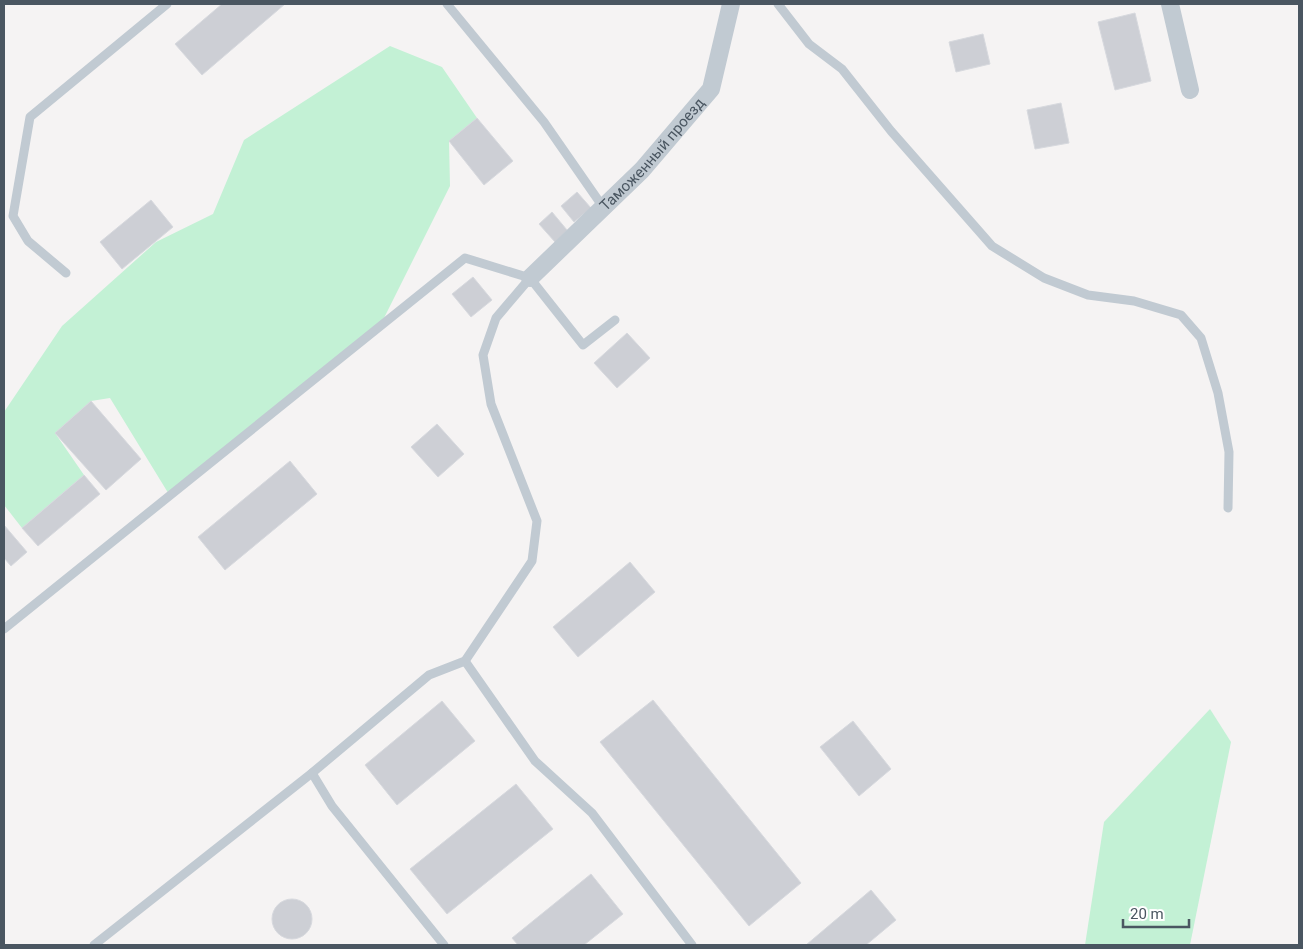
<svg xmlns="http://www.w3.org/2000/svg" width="1303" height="949" viewBox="0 0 1303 949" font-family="Roboto,sans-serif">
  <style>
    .green { fill: #c3f1d5 }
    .building { fill: #cdcfd5; stroke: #d7d9de }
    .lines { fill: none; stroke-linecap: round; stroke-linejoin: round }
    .service { stroke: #c1cad2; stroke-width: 9 }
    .minor { stroke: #c1cad2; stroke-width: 18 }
    .labels { text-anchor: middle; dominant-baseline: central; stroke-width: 4; stroke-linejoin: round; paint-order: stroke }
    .street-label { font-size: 15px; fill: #4a5661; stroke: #fff }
  </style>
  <rect width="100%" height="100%" fill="#f5f3f3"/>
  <g class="green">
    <polygon points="390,46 442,67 477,118 449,141 450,186 380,326 170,496 110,398 91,401 55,433 84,475 22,528 4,505 4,412 62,326 156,242 213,214 244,140"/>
    <polygon points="1210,709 1231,742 1190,945 1085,945 1104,822"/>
  </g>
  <g class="building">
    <polygon points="222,4 285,4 202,75 175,44"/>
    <polygon points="1135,13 1151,81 1115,90 1098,22"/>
    <polygon points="983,34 990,64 956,72 949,42"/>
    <polygon points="1061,103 1069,143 1035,149 1027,110"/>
    <polygon points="477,118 513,161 484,185 449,141"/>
    <polygon points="577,192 591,208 574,222 561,206"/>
    <polygon points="151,200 173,227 122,269 100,242"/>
    <polygon points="552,212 567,230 555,242 539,224"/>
    <polygon points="473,277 492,300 471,317 452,294"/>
    <polygon points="627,333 650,358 617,388 594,363"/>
    <polygon points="91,401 141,459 106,490 55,433"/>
    <polygon points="437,424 464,454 438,477 411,447"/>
    <polygon points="290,461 317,494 225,570 198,537"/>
    <polygon points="84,475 100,494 38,546 22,528"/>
    <polygon points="4,525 27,552 11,566 4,558"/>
    <polygon points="630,562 655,592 578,657 553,627"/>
    <polygon points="653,700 801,883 749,926 600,742"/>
    <polygon points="442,701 475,741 397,805 365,765"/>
    <polygon points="853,721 891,769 859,796 820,747"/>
    <polygon points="516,784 553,829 447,914 410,869"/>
    <polygon points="591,874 623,914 584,945 518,945 512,938"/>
    <polygon points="871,890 896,920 866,945 806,945"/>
    <circle cx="292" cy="919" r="20"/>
  </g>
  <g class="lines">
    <g class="service">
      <polyline points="447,4 544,122 603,207"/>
      <polyline points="778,4 809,44 842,69 891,131 992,246 1044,278 1088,295 1134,301 1181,315 1201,338 1218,393 1229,452 1228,508"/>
      <polyline points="66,273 28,241 13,216 30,117 167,4"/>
      <polyline points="4,629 465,258 530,278 583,345 615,320"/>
      <polyline points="465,661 535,761 592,813 692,945"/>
      <polyline points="312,773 332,806 444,945"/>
      <polyline points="94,945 312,773 429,675 465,661 532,561 537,521 491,404 483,355 496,318 530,278"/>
    </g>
    <g class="minor">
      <polyline points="1170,4 1190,90"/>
      <path id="s1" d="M530,278L642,170L711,89L731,4"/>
    </g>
  </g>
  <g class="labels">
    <g class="street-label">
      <text stroke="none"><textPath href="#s1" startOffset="174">Таможенный проезд</textPath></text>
    </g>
  </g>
  <rect width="1303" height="949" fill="none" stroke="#4a5661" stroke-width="10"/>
  <path d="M1123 919v8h66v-8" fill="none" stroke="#4a5661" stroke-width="2.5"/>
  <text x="1130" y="919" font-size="15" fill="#4a5661" stroke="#ffffff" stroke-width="4" paint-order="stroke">20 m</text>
</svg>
